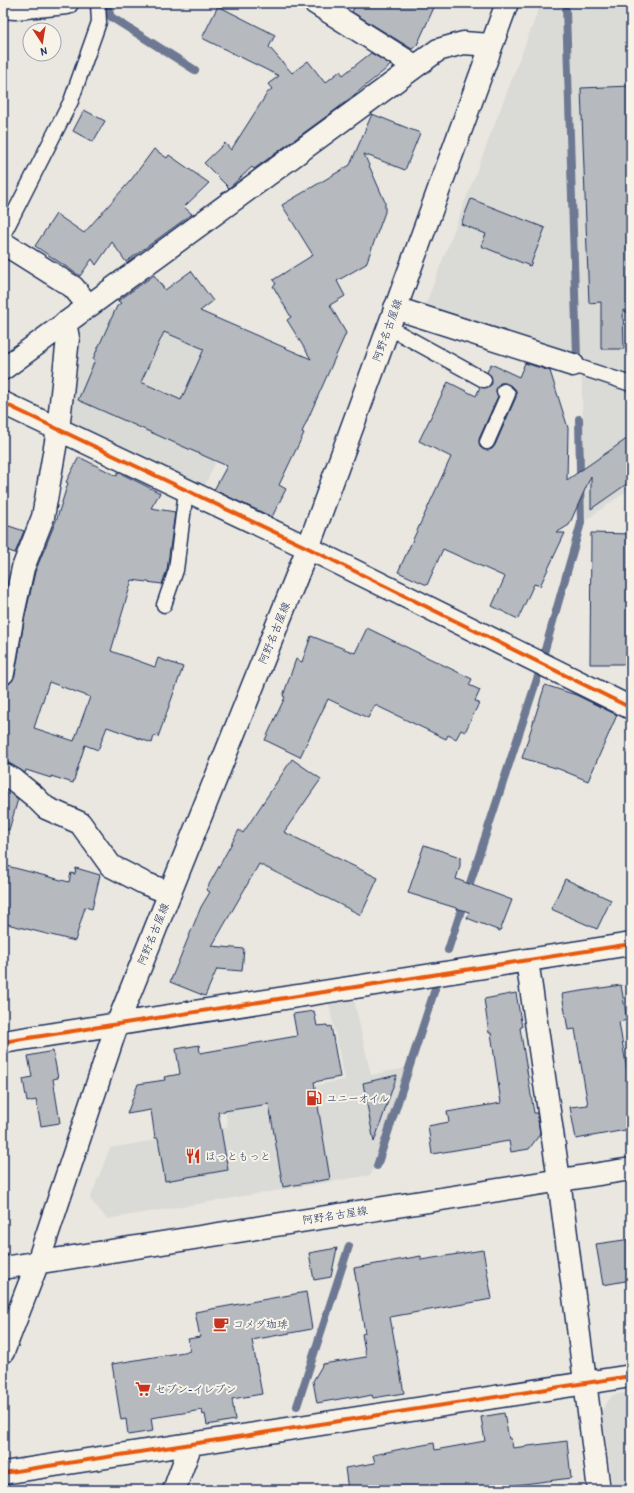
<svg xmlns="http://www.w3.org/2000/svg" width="634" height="1493" viewBox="0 0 634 1493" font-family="'Patrick Hand','Klee One',sans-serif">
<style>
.built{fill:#dadad6}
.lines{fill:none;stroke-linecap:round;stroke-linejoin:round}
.stream{stroke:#6d7892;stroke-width:8}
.building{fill:#b6babf;stroke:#1b2f5e;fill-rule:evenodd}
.service-casing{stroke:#1b2f5e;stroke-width:17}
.minor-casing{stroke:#1b2f5e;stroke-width:25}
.secondary-casing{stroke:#1b2f5e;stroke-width:25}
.service{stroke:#f7f3e8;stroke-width:14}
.minor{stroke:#f7f3e8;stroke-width:22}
.secondary{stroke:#f7f3e8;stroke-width:22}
.cycleway-casing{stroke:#f7f3e8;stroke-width:6}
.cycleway{stroke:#e8590c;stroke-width:4}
.labels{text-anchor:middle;stroke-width:4;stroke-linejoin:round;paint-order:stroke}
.street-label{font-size:11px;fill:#1b2f5e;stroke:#f7f3e8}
.poi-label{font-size:11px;fill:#1b2f5e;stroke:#f7f3e8;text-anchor:start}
</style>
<rect width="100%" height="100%" fill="#eae7e0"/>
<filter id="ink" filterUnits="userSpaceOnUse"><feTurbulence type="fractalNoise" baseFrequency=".025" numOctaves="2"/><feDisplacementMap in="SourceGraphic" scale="8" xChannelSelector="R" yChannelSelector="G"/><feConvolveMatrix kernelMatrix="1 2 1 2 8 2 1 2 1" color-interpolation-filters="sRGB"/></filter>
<g filter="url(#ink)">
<path class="built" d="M541,3H561L573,356L425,306Z
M570,3H631V488L586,520Z
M103,305L256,372L203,490L64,424L73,328Z
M354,1000L371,1075L405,1068L371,1175L107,1219L90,1199L110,1148L228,1127L224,1101L345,1080L329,1004Z
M631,1038V1079L625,1039Z
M631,1392V1490H613L602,1411L612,1395Z"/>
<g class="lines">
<path class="stream" d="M107,4L111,17L195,70
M566,10L577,356
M544,653L581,523L579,419
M448,950L538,676
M377,1166L435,989
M297,1406L349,1246"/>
</g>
<path class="building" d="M356,3H436L417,45L412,49L352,12Z
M218,6L275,35L269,47L292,73L308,61L325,83L340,71L343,75L371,53L391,65L338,108L254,169L252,167L229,188L204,163L225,143L231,150L268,92L272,89L268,84L279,76L202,38Z
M631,86V315L623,310L624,349H601V302L589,303L581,88Z
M84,110L105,121L93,142L73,131Z
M372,114L420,133L405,170L364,154L385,202V212L366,264L337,281L345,296L330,305L346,333L302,432L304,433L279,485L286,489L272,517L214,490L227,466L78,400L95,360L93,359L117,306L121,303L118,301L154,275L165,290L191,271L213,301L200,311L311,359L287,320L291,317L273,286L276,284L273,280L313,255L282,205L350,165ZM164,332L204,349L181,400L141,382Z
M154,149L167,158L169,155L209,183L184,207L192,214L126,262L112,242L96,265L92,259L80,276L35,246L56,214L84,233L131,180Z
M471,199L545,228L530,266L481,246L486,234L461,224Z
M525,363L550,371L568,428L567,480L631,436V481L591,509V476L569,525L556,533H565L540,586L534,584L518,619L492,606L505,577L443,549L427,585L398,572L451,457L419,441L448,382L476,396L480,387H488L492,384L491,376L487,372L491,364L519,377ZM500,383H505L513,387L516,390V397L495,445L492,449L484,450L480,447L479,439L498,396L496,390Z
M79,457L117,476L118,472L160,493L151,508L175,512L167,570L162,584L132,580L111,651L155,667L158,658L183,667L158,737L154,736L152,743L107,727L98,750L85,745L73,783L51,776V778L26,770L25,773L9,763L3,762V685H8L12,681L15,675L25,616L35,572L57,518L68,483L66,482ZM49,682L90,697L74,741L34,728Z
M3,524L24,531L15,553L3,549Z
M591,533L631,534V664H590Z
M367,628L472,679L469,685L480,690L475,701L479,703L465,732L461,730L456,739L448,735L446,739L375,705L368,718L328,699L300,757L265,740L285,697L283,696L296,659L302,662L311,636L355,653Z
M545,685L576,695L617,715L588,781L559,769L522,758Z
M292,759L321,779L284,832L378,878L361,915L259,864L212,946L244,949L242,971L217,969L205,996L170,982L201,907L210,892L206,890L239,830L243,833Z
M3,788L18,799L9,830L3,829Z
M424,845L460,857V866L456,879L512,900L500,931L467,918L469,912L408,893Z
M3,865L69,882L71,873L75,874L76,868L100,875L92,909L85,907L75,941L3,923Z
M565,879L611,900L597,929L551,909Z
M621,985L627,1020L619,1022L631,1095V1129L576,1139L570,1107L588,1105L575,1029L568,1030L562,994Z
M516,993L522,1027L520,1028L534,1113H537L540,1134L529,1149L511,1152L509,1141L432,1154L428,1126L449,1122L447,1112L501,1103L491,1033H489L484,999Z
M314,1011L317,1026L327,1025L328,1027L331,1026L340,1077L314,1082L330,1179L283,1187L269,1104L218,1112L228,1170L165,1181L158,1138H155L151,1110L127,1114L138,1084L165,1080L164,1077L180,1074L176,1049L199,1045L200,1053L297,1036L293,1014Z
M53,1051L58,1078L53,1079L60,1123L41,1126L36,1100L27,1102L23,1079L32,1077L28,1056Z
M397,1075L374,1142L363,1083Z
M631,1239V1280L603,1285L596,1244Z
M337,1248L331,1277L314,1280L309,1253Z
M483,1250L492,1299L390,1317L404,1393L373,1398L372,1395L357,1398V1396L317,1403L313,1381L323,1364L366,1357L362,1334L365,1333L354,1268L421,1256V1260Z
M306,1292L312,1329L252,1340L262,1394L232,1399L235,1420L207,1425L205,1414L203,1415L202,1410L151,1418L153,1431L128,1435L126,1419L121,1420L112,1364L190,1351L188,1339L200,1337L195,1312Z
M504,1413L509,1439L511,1438L513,1448L567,1441L571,1478L516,1485L517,1490H348L345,1468L375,1463L373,1455L401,1449L434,1443L435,1450L485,1441L481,1417Z"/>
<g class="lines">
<defs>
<path id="service" d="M3,235L71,101L99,22L98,3
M388,327L484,380
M573,365L631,384
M487,442L508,394L504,391
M164,605L176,570L186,491"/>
<path id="minor" d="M315,3L415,66
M3,7L15,8L67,3
M3,243L73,287L89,306
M395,308L573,365
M3,369L438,50L463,43L491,45
M3,403L308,548L631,708
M3,673L13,614L23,568L43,517L58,430L68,338L65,323
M3,774L14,780L34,796L46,808L80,823L111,866L144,883L170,893
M527,960L559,1180L599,1490
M3,1042L631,944
M3,1473L631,1376
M174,1490L191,1444"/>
<path id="secondary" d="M3,1268L631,1169
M3,1352L38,1262L117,1025L308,548L507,3"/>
</defs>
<use href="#service" class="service-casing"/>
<use href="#minor" class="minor-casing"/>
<use href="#secondary" class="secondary-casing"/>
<use href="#service" class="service"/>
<use href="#minor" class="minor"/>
<use href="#secondary" class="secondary"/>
<defs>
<path id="cycleway" d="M3,403L308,548L631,708
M3,1042L631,944
M3,1473L631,1376"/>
</defs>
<use href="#cycleway" class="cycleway-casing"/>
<use href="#cycleway" class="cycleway"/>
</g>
</g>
<defs>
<symbol id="fuel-bare" viewBox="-9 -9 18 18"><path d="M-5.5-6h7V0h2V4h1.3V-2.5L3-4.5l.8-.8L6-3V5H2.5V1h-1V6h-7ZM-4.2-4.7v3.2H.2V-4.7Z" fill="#c8321e" stroke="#f7f3e8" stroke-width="2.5" paint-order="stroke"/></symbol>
<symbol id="restaurant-bare" viewBox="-9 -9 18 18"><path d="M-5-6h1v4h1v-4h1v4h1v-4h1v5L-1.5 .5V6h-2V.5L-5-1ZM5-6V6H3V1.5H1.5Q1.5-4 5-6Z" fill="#c8321e" stroke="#f7f3e8" stroke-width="2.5" paint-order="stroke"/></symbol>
<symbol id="cafe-bare" viewBox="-9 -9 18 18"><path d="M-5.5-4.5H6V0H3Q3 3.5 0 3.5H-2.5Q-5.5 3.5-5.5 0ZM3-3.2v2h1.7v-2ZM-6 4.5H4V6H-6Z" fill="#c8321e" stroke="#f7f3e8" stroke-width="2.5" paint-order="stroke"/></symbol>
<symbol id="supermarket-bare" viewBox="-9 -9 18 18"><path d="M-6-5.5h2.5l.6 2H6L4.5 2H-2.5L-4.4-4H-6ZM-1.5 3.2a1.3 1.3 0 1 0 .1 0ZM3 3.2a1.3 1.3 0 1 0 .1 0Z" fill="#c8321e" stroke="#f7f3e8" stroke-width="2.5" paint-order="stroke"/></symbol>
</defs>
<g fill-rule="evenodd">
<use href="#fuel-bare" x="303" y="1087" width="22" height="22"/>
<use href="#restaurant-bare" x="182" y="1145" width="22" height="22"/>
<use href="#cafe-bare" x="210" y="1313" width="22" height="22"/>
<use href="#supermarket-bare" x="132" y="1378" width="22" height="22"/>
</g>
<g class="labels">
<g class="street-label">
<text transform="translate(387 330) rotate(-70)" y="4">阿野名古屋線</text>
<text transform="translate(274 633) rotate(-68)" y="4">阿野名古屋線</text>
<text transform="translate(153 934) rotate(-68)" y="4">阿野名古屋線</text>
<text transform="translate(335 1215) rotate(-9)" y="4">阿野名古屋線</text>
</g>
<g class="poi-label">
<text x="326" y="1102">ユニーオイル</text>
<text x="205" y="1160">ほっともっと</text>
<text x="233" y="1328">コメダ珈琲</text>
<text x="155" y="1393">セブン-イレブン</text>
</g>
</g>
<rect width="634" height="1493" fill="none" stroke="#f7f3e8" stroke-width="16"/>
<rect x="8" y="8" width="618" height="1477" fill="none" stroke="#1b2f5e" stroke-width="1.5" filter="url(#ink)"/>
<g transform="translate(42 42) rotate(168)"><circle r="19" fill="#f7f3e8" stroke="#9fa5b1"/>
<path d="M0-3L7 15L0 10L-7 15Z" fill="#c8321e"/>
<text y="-6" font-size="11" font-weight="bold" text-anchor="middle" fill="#1b2f5e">N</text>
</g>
</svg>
